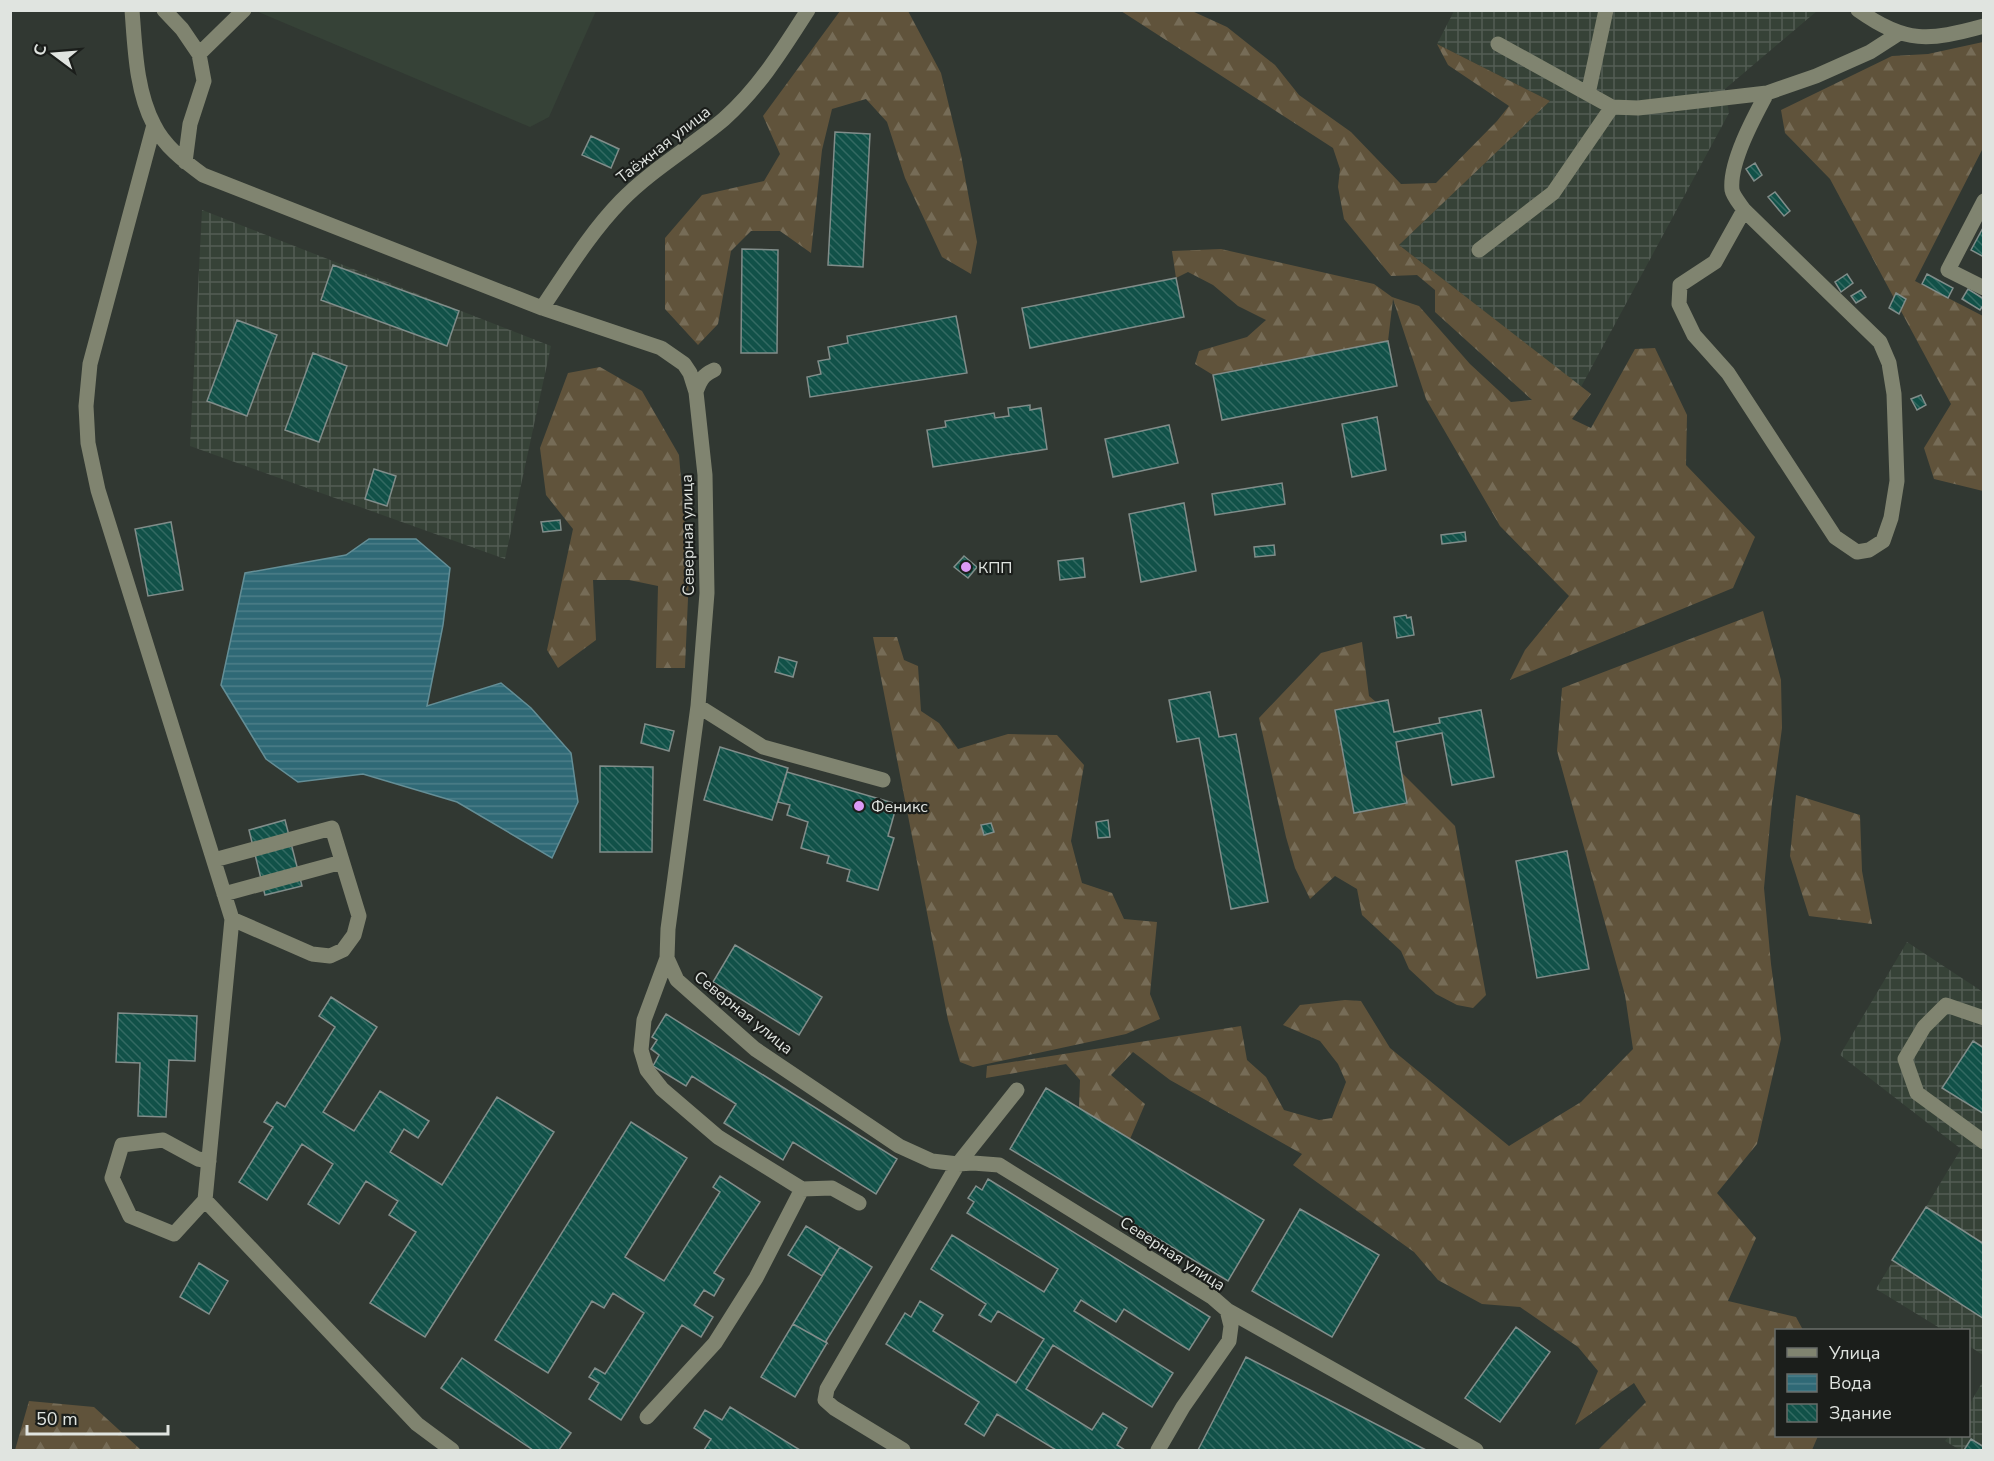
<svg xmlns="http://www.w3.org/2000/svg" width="1994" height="1461" viewBox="0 0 1994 1461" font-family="'Nunito Sans',sans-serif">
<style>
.built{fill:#364237}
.industrial{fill:url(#industrial-grid)}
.forest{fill:url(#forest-firs)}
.water{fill:url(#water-rules);stroke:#648e96;stroke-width:1.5}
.building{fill:url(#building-back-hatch);stroke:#818d8a;stroke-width:1.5}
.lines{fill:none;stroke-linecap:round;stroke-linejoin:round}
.minor{stroke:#808470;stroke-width:15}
.poi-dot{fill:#db9af6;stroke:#1b1e1b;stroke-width:2}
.labels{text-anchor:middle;stroke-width:4.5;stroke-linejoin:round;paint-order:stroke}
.street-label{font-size:16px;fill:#e0e4e0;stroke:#1b1e1b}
.poi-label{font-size:16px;fill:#e0e4e0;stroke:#1b1e1b;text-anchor:start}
</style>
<defs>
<pattern id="industrial-grid" width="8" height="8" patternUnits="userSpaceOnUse" patternTransform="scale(1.5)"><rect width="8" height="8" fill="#364237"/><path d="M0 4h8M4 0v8" fill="none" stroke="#535d54"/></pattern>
<pattern id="forest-firs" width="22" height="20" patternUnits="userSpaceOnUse" patternTransform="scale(1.5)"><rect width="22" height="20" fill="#60533b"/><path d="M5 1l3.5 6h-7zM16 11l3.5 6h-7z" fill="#766c57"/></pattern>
<pattern id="water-rules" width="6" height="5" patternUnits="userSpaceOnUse" patternTransform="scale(1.5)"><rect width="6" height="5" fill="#2f6976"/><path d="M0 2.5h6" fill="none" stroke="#4d7e89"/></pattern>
<pattern id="building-back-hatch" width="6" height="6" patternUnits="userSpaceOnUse" patternTransform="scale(1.5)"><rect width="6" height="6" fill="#115148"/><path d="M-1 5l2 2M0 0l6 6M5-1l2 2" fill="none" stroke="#336a62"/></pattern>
</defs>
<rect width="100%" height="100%" fill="#313832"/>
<path class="built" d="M256,11H596L549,117L530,127Z"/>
<path class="industrial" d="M1454,11H1817L1725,89L1729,113L1581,387L1399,245L1550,101L1437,44Z
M202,210L551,346L505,559L190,446Z
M1907,942L1983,992V1355L1969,1346L1968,1330H1943L1876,1289L1961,1149L1840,1055Z
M1983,1381V1450H1960L1945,1441L1949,1436H1968L1969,1405Z"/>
<path class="forest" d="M840,11H908L941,73L961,155L977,242L971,274L942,257L905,178L887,122L866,99L832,109L822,150L811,253L780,231H751L731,251L718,324L698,345L665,309V238L702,195L764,181L780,154L763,116Z
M1121,11H1192L1227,27L1275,65L1299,95L1351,132L1401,184L1436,183L1497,121L1509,106L1448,65L1437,44L1550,101L1399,245L1591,394L1572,419L1591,428L1635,349L1655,348L1687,415L1686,465L1755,537L1733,588L1510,680L1525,650L1569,596L1500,526L1426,399L1393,299L1388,341L1213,375L1195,364L1199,351L1247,337L1266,320L1238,306L1213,285L1188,272L1176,278L1172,251L1221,249L1374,284L1392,297L1419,306L1470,364L1511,402L1532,400L1435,312V290L1417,275L1391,276L1344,219L1338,187L1340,169L1333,148Z
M1983,42V148L1915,281L1983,316V491L1934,479L1924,448L1951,404L1830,179L1785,133L1781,110L1892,56L1928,54Z
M600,367L642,391L679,455L689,575L685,668H656L658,586L629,580H593L596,640L558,668L547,650L573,529L546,495L540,448L568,373Z
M1763,611L1781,680L1782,728L1772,803L1764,888L1771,964L1781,1039L1757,1144L1717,1193L1756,1238L1728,1301L1796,1317L1803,1330H1776V1436H1818L1812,1450H1598L1646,1402L1634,1383L1575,1425L1598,1371L1578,1347L1520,1307L1482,1304L1438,1280L1414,1252L1293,1165L1302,1154L1170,1080L1133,1052L1111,1075L1145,1104L1130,1139L1079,1108L1080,1080L1066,1064L986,1078L987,1066L1241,1026L1247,1060L1266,1077L1284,1110L1319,1120L1332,1118L1346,1082L1338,1064L1320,1041L1283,1025L1300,1005L1345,1000L1361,1001L1390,1048L1509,1146L1581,1102L1633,1049L1625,995L1557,751L1562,688Z
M873,637H897L904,660L918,666L921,711L939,723L958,749L1008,734L1057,735L1084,765L1071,841L1082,883L1112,893L1124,919L1157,922L1150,994L1160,1019L1126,1034L973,1067L960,1062L948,1020Z
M1362,642L1369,696L1376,702L1335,710L1354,813L1407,803L1401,772L1455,826L1486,995L1473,1008L1457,1005L1436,994L1409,969L1401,951L1362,915L1357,889L1335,876L1310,899L1295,868L1286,837L1259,718L1321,653Z
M1796,795L1860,815L1862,871L1872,924L1809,916L1790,856Z
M29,1401L94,1407L141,1450H15Z"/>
<path class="water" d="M369,539H416L450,568L443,625L427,706L501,683L531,708L571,753L578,802L552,858L457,802L363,774L298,782L266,759L221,685L245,573L346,555Z"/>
<path class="building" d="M835,132L870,134L863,267L828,265Z
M591,136L619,149L611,168L582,155Z
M1755,163L1762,175L1754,181L1746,169Z
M1775,192L1790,211L1784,216L1768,197Z
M1984,226V257L1971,250Z
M742,249L778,250L777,353H741Z
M333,265L459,311L447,346L321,300Z
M1847,274L1853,283L1841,292L1835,282Z
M1927,274L1953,288L1948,298L1922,284Z
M1176,278L1184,317L1030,348L1022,308Z
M1968,289L1984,299V304L1980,310L1962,299Z
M1861,290L1866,297L1856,303L1851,296Z
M1896,293L1906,299L1899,314L1889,308Z
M956,316L967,373L810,397L807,377L821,374L818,361L830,359L828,347L848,343L847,336Z
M237,320L277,335L247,416L207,401Z
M1388,341L1397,386L1222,420L1213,375Z
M313,353L347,366L319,442L285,430Z
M1921,395L1926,405L1917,410L1911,399Z
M1030,405V410L1041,408L1047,449L933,467L927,430L946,427L945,421L994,413L995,418L1009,416L1008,408Z
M1377,417L1386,470L1352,477L1342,424Z
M1169,425L1178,463L1113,477L1105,439Z
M374,469L396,476L387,506L365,499Z
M1282,483L1285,504L1215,515L1212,494Z
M1184,503L1196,571L1141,582L1129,514Z
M560,520L561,530L543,532L541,522Z
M171,522L183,590L148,596L135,529Z
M1465,532L1466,541L1442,544L1441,535Z
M1274,545L1275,555L1255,557L1254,547Z
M964,556L977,567L968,578L954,567Z
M1083,558L1085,577L1060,580L1058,561Z
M1406,615L1407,618L1411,617L1414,635L1397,638L1394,617Z
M779,657L797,662L793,677L775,672Z
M1210,692L1219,737L1236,734L1268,902L1231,909L1199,738L1177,742L1169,700Z
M1388,700L1394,732L1440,723L1439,718L1481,710L1494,777L1452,785L1442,733L1396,742L1407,803L1354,813L1335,710Z
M645,724L674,731L669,751L641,743Z
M720,747L788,768L772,820L704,800Z
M600,766L653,767L652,852H600Z
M787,772L897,804L888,836L894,838L878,890L847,881L850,870L827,863L829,856L801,848L808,822L787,815L790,805L778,802Z
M285,820L302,886L265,895L249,830Z
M1108,820L1110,837L1098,838L1096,822Z
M991,823L994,832L984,835L981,825Z
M1567,851L1589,969L1537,978L1516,861Z
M735,945L822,997L799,1035L713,982Z
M331,997L377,1027L323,1112L354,1131L380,1091L429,1121L418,1138L404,1129L390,1152L442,1185L497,1097L554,1132L425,1337L370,1303L416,1232L389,1215L398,1201L366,1181L339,1224L308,1204L333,1164L302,1144L267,1200L239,1182L273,1127L264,1122L277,1102L285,1107L335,1027L319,1016Z
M118,1013L197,1016L195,1061L169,1060L166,1117L138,1116L140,1063L116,1062Z
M666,1014L897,1159L876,1194L793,1142L783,1160L724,1123L736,1104L692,1076L686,1086L653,1066L659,1055L651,1049L657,1040L652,1037Z
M1973,1041L1984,1048V1114L1942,1088Z
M1046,1088L1264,1220L1228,1281L1010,1149Z
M631,1122L687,1158L625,1257L664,1281L720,1192L713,1187L720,1176L760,1202L714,1273L724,1279L714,1296L704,1290L694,1305L713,1317L701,1337L682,1325L621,1420L589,1399L599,1383L589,1377L595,1368L605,1374L644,1313L613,1293L604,1308L592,1301L548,1373L495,1340Z
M988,1179L1210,1317L1189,1350L1124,1309L1116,1322L1081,1300L1074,1311L1173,1373L1152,1407L1053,1345L1026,1389L1092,1430L1103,1413L1127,1428L1117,1445L1125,1450H1056L997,1414L984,1436L965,1424L979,1402L886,1344L905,1313L911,1317L920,1301L943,1315L933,1331L1016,1383L1044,1339L998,1311L991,1322L979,1315L986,1304L931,1269L952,1235L1044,1292L1058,1269L967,1213L974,1202L968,1198L976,1186L982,1190Z
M1926,1207L1984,1244V1319L1892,1260Z
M1300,1209L1379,1255L1332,1337L1252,1291Z
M806,1226L840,1247L822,1276L788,1255Z
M840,1247L872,1267L826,1341L827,1343L793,1324Z
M199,1263L228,1281L209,1314L180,1297Z
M793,1324L827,1343L795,1397L761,1377Z
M1516,1327L1550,1352L1500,1422L1465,1398Z
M1246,1357L1426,1450H1198Z
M462,1358L571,1433L559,1450H533L441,1388Z
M730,1407L800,1450H704L711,1439L694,1428L705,1410L722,1420Z
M1971,1439L1984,1447V1450H1964Z"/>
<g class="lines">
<path class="minor" d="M132,10C135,48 136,91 154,125C164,146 184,161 203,175L542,308L661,348L684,364L690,373L696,392L705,475L707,593L698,706L668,929L667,958L677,980L755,1049L899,1146L932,1161L958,1164L973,1163L999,1165L1212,1297L1227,1310L1231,1326L1229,1341L1183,1407L1158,1450
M164,10L182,29L199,54L204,81L190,124L185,162
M1858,10C1906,44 1929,41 1984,26
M1498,44L1612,107L1638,108L1767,93L1816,76L1870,52L1898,34
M199,54L244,10
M1588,94L1606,10
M154,125L90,364L86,406L88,443L98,490L232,919L205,1200L417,1424L452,1450
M1984,201L1948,270L1984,288
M1744,210L1715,262L1680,285L1679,304L1694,335L1728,373L1835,537L1857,552L1869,550L1883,541L1891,518L1897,481L1894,394L1889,363L1880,342L1744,210C1740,204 1733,196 1732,190C1729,163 1754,117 1767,93
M1479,250L1553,193L1612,107
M542,308C567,271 590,233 621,201C651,170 691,147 724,119C759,88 783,49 808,10
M696,392C700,380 703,375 714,370
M698,706L763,747L883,780
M214,860L332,828L359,916L354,935L343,950L330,956L312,954L232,919
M224,894L342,862
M667,958L644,1020L641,1050L647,1070L662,1089L718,1137L802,1189L832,1188L859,1203
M1984,1018L1946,1005L1924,1027L1905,1059L1917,1093L1984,1142
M205,1200L174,1234L130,1216L112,1178L122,1145L163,1140L198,1159L209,1161
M1227,1310L1476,1450
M647,1417L715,1343L756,1278L802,1189
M903,1450L834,1408L825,1400L827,1389L958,1164L1017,1090"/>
</g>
<g class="poi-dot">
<circle cx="966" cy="567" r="6"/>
<circle cx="859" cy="806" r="6"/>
</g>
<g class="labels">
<g class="street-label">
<text transform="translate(663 144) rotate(-38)" y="6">Таёжная улица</text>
<text transform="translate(687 535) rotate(-91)" y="6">Северная улица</text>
<text transform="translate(744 1012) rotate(39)" y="6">Северная улица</text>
<text transform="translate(1173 1253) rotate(33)" y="6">Северная улица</text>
</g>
<g class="poi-label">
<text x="978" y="573">КПП</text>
<text x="871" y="812">Феникс</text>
</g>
</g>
<rect width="1994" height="1461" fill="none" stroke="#e0e4e0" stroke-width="24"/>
<rect x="1775" y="1329" width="195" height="108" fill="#1b1e1b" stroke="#6a6d6a" stroke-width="1.5"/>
<rect x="1787" y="1348" width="30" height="9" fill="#808470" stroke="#6a6d6a" stroke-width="1.5"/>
<text x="1829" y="1359" font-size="18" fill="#e0e4e0">Улица</text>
<rect x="1787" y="1374" width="30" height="18" fill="url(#water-rules)" stroke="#6a6d6a" stroke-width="1.5"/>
<text x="1829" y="1389" font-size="18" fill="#e0e4e0">Вода</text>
<rect x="1787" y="1404" width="30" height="18" fill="url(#building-back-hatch)" stroke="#6a6d6a" stroke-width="1.5"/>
<text x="1829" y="1419" font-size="18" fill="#e0e4e0">Здание</text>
<g transform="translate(54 54) rotate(286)" stroke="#1b1e1b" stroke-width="4.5" paint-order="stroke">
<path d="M0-4.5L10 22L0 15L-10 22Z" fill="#e0e4e0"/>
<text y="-9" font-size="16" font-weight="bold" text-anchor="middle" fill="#e0e4e0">С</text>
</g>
<path d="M27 1425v9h141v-9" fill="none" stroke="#e0e4e0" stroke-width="3"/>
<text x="36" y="1425" font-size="18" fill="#e0e4e0" stroke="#1b1e1b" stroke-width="4.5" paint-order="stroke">50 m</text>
</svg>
